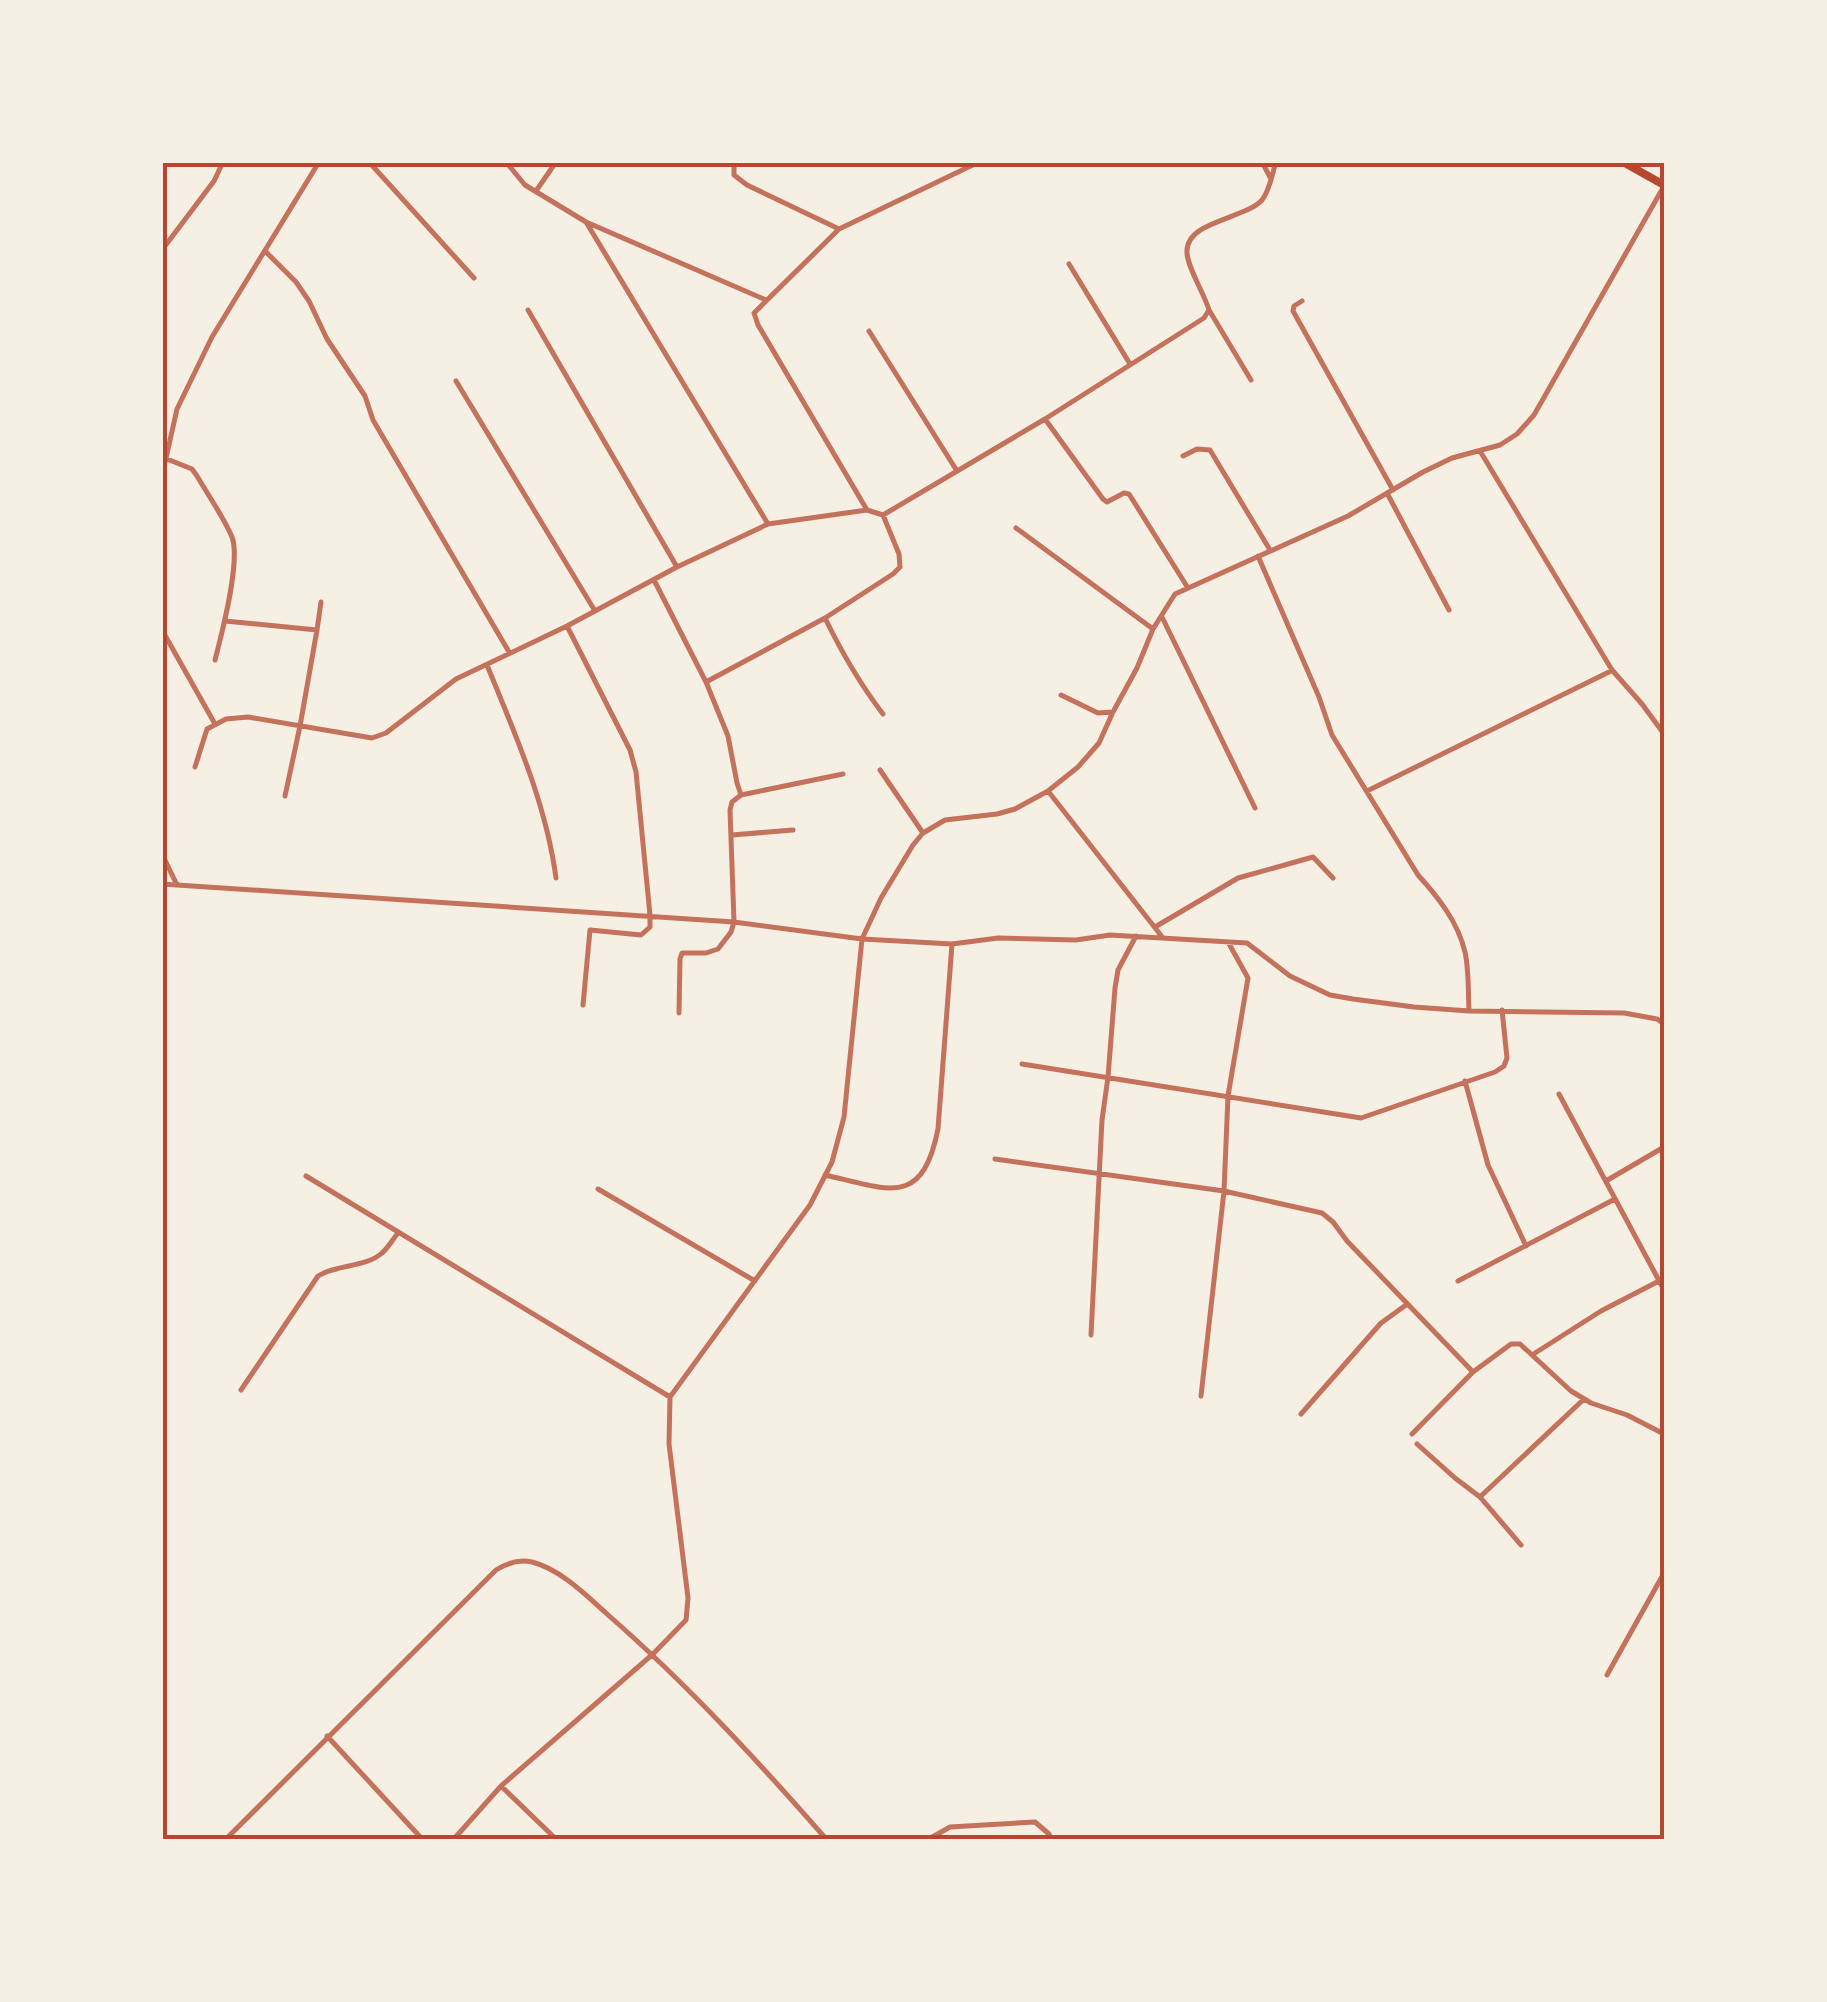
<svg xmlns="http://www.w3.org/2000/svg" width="1827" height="2002" viewBox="0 0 1827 2002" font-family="Arial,sans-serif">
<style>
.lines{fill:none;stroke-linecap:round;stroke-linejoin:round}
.minor{stroke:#c5725c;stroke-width:5}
.primary{stroke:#b5482f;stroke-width:8}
.neatline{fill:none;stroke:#b5482f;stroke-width:4}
</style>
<rect width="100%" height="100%" fill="#f6efe4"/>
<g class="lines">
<path class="minor" d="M369,162L474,278
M506,162L525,185L586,222L766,300
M734,162V175L747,185L839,229
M1262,162L1271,179
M536,191L556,162
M586,222L768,524
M162,250L214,181L223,162
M265,251L296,282L309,301L327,339L365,396L373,420L509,652
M1069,264L1130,364
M1302,301L1294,306L1293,311L1393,490
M528,310L677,567
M1209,310L1251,380
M869,331L957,471
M456,381L595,611
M1045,419L1103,499L1107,502L1124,493L1129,494L1188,588
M1480,451L1612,670L1642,704L1664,734
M1183,456L1197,449L1210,450L1270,550
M167,459L192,469L197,476C208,495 223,516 232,537C241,561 222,633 215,660
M162,476L177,409L212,337L319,162
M1387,493L1449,610
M867,510L758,325L754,313L839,229L979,162
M1016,528L1153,629
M1258,556L1319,697L1332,735L1418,875C1438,897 1458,922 1465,952C1469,970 1468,991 1469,1010
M654,580L706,682L825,618L893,574L900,567L899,554L883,515
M1162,617L1255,808
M825,618C842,653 860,684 883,714
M225,621L317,630L300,726L285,796
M567,626L630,750L636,772L650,915V927L641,935L590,930L583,1005
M162,630L215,724
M317,630L321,602
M487,665C515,734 546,803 556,878
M706,682L728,736L737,783L741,795L843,774
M1061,695L1098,713L1113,712
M195,767L207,729L226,719L248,717L372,738L386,733L456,679L567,626L677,567L768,524L867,510L883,515L1045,419L1204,318L1209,310C1204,293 1186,265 1187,251C1187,221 1245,219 1262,200C1270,190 1272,174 1276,162
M880,770L923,833
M1048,791L1163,938
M1367,791L1611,671
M732,835L793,830
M162,854L177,885
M162,884L734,922L862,939L952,944L998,938L1076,940L1110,935L1247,943L1290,976L1330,995L1353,999L1414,1007L1469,1011L1624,1013L1657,1019L1664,1024
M1155,927L1238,878L1313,857L1333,878
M679,1013L680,959L682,953H706L718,949L731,932L734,922L730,810L732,802L741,795
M1022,1064L1361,1118L1495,1072L1504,1066L1507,1058L1502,1010
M1465,1081L1488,1165L1526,1246
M1559,1094L1664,1290
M995,1159L1224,1191L1322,1213L1333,1222L1347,1241L1473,1372L1511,1344H1520L1571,1391L1591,1403L1627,1415L1664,1434
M825,1175C888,1189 922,1209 938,1129L952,944
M306,1176L670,1397
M1606,1181L1664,1147
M598,1189L755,1281
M1458,1281L1615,1199
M1091,1335L1102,1120L1108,1077L1115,988L1118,970L1136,936
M1532,1355L1601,1311L1659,1281
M241,1390L318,1276C337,1264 365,1268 382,1253C388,1248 393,1239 398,1233
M1201,1396L1224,1191L1228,1096L1248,978L1228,942
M1301,1414L1381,1323L1406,1305
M1412,1434L1473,1372
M1417,1444L1455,1478L1480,1497L1521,1545
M1481,1496L1584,1399
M1607,1675L1664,1573
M327,1736L423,1840
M501,1786L557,1840
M162,1833L168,1840
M225,1840L496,1570C507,1563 518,1559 532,1562C560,1569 586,1595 607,1614C686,1683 758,1761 827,1840
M453,1840L501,1786L653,1654L686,1620L688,1598L669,1444L670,1397L810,1205L832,1162L844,1117L862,939L881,898L913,845L923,833L945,820L997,814L1015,809L1048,791L1078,767L1099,743L1113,712L1137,668L1153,629L1175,594L1348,516L1423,472L1452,458L1500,445L1517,434L1534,415L1664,186
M927,1840L950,1827L1035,1822L1049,1834L1051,1840"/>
<path class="primary" d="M1623,162L1664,185"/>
</g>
<rect width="1827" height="2002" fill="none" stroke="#f6efe4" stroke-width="330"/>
<rect x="165" y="165" width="1497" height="1672" class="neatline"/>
</svg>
